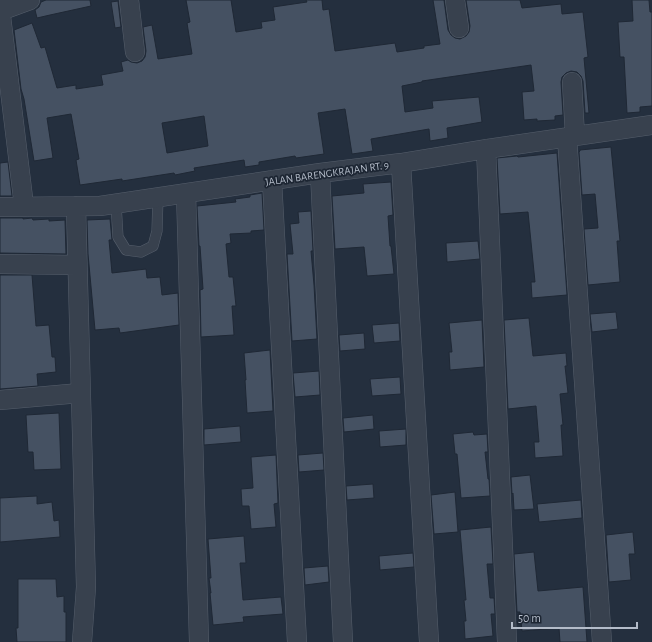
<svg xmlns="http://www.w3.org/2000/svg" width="652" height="642" viewBox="0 0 652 642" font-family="'Alegreya Sans',sans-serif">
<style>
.building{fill:#455162;stroke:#1f2835;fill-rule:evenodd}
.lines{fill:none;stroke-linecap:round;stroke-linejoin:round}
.lane-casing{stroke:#565f6c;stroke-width:11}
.street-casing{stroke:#565f6c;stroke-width:20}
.lane{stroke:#38414e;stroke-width:10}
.street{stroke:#38414e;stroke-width:19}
.labels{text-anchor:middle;stroke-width:3.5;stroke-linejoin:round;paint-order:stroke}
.street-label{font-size:11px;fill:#b4bcc9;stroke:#1d2633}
</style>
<rect width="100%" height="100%" fill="#242f3e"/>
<path class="building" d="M46,0H90L91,6L50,15L37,18L35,10L39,7L41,2Z
M186,0H231L236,32L262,28L261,22L275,20L273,7L307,2L306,0H322L323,10L329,9L335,51L395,43L397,52L424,48V46L440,44L433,0H444L448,30L451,35L455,38L460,39L466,36L469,32L470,26L466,0H520L522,8L561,4L562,14L583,12L588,57L584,58L589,113H585L583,81L581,76L577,72L571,71L566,73L562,77L561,82L563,115L555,116V120L537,121V119L524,120L522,92L534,91L531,65L422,81V82L402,86L405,112L433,108L432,101L479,97L482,122L447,128L448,138L430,141L429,129L371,139L373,151L352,154L345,109L318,113L324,154L296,158L295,156L259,162V165L245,167L244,160L194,168L195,171L175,175L174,173L122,181V179L80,185L76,160L79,159L71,114L47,118L53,158L34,161L24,99L21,89L14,30L32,23L41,48L45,47L57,88L76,85V89L103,85L101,75L123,71L121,62L128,60L131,62L137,63L142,61L145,57L146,51L143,27L152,25L158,59L192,54L187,23L190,22ZM204,116L208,146L167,153L162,123Z
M632,0H649L650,12H652V106L640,107V112L627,113L624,57H620L618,22L633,21Z
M118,1L121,27L115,28L111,2Z
M611,147L620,241H617L620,282L588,285L584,229L598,228L595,194L582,195L579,152L580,151V150Z
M557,153L567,295L532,298L531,282H535L528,212L500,214L497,158L517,156L518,157Z
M8,162L12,196H0V163Z
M391,182L393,215L388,216L390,246H391L394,274L367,276L364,247L335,249L332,196L364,193L363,184Z
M262,193L264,230L251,231V233L230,234L231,243L226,244L229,277H233L236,306H232L234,335L201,337L200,290L203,289L200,246H199L197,206L236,202L235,199L250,197V195Z
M311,211L313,251H311L314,285L317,339L292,341L287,254H293L290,224L299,223L298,212Z
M0,218H23V219L32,218L33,220L49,219V221L65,220L66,254L0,253Z
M110,219L112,240H109L112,273L146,269L147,278L160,277L162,295L178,293L179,325L120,333L119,328L95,330L88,254L87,220Z
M478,241L480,259L447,262L446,243Z
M0,275H32L36,326L49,325L52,357H55L56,372L37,374L38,386L0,389Z
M616,312L618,329L592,332L590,314Z
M529,318L533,356L566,353L567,366H565L568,393L560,394L563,425H561L563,456L535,458L534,442H539L536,406L508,409L504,320Z
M482,320L484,367L450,370L449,352H452L449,323Z
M399,323L400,341L374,343L372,325Z
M364,333L365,349L340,351L339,335Z
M270,350L273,411L247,413L245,380H246L244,353Z
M319,371L320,395L295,397L293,373Z
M400,377L401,394L372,396L370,379Z
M59,413L61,469L34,470L33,452H28L26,415Z
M373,415L374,429L344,432L343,418Z
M240,426L241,442L204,445V429Z
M406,429V445L380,447L379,431Z
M473,432L474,435L487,434L488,452H485L488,479H489L490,496L461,498L457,454H455L453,434Z
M323,453L324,470L299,472L298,455Z
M276,455L278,503L274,504L276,527L251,529L249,506H242L241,489L253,488L251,457Z
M530,475L534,509L514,510L513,493L512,494L511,477Z
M373,484L374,498L347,500L346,486Z
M455,492L458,532L434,534L431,495Z
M37,496V504L52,502L54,521L59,520L60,537L0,542V498Z
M581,500L582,518L539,522L537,504Z
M491,527L493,564H487L490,598H494L495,614H491L493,636L465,639L464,621H466L464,600H466L460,530Z
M633,532L635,554H629L631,580L609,582L606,535Z
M244,536L246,563H240L243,600L281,597L283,614L243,617L244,622L213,625L210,593H211L209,578H211L208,539Z
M534,552L538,591L583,587L587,642H560L559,628L522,631L520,612H517L514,554Z
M413,553L414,567L380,570L379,556Z
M328,566L329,582L305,585L304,568Z
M18,579H56L57,597L64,596V612H66V642H17L16,628H18Z"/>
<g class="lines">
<defs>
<path id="lane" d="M116,203L118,237L126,250L141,252L153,246L157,231L158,197"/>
<path id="street" d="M129,0L135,52
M455,0L459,28
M0,8L24,206
M0,11L30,0
M572,82L575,136
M567,137L602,642
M486,149L507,642
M401,163L429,642
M320,173L343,642
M272,180L297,642
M186,193L199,642
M76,206L86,587L82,642
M0,207L100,206L320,173L401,163L486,149L652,125
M0,264L77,265
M0,400L80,393"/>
</defs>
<use href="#lane" class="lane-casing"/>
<use href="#street" class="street-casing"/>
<use href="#lane" class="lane"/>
<use href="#street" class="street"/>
</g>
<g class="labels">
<g class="street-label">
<text transform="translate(327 173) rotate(-8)" y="4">JALAN BARENGKRAJAN RT. 9</text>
</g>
</g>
<path d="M512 622v6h125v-6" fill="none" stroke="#b4bcc9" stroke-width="2"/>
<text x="518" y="622" font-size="12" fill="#b4bcc9" stroke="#1d2633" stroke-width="3" paint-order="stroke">50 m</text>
</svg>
